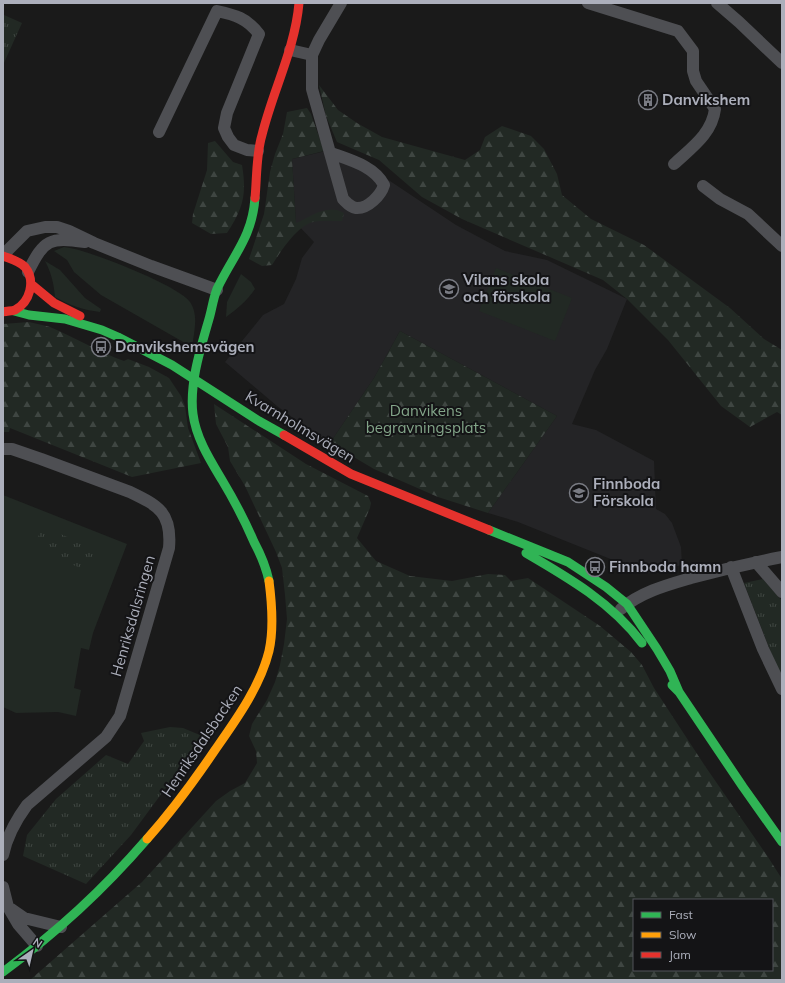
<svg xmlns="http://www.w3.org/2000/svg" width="785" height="983" viewBox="0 0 785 983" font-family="Mulish,sans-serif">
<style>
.built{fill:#242426}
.grass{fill:#222924}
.forest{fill:url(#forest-firs);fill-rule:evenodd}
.park{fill:url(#park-tufts)}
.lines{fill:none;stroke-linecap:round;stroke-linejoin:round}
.street{stroke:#4e4f53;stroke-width:12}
.fast{stroke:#30b455;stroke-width:9}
.slow{stroke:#ff9f0a;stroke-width:9}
.jam{stroke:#e5322d;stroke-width:9}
.labels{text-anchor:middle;stroke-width:4;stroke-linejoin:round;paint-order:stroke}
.poi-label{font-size:15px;font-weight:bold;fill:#acafbb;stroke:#141416;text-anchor:start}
.park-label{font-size:15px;fill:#83a589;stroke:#141416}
.street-label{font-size:15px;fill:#acafbb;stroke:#141416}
</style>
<defs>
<pattern id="forest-firs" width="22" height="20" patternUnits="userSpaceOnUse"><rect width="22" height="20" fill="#222924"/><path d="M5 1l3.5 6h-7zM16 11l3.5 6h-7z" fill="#3f4642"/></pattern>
<pattern id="park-tufts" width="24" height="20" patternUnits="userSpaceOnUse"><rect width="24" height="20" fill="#222924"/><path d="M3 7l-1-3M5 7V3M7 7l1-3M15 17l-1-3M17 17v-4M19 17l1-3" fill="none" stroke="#3f4642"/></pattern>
</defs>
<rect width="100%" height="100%" fill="#1a1a1a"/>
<path class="built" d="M330,150L351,155L456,225L505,251L547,260L627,299L607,349L595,370L572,424L596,430L654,461L656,509L665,514L672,523L681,547L682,565L650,573L631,571L613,560L518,522L488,513L557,416L400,331L374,378L330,443L323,440L277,406L225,362L263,315L284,304L296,279L302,258L314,242L296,223L292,159Z"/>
<path class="grass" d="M64,247C70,248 77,249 82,251C103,257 179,286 190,302C199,315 194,332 192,347L101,295L74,272L67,260L54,251Z
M45,261L60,270L85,298L101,309L100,312C83,310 69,305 55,297C54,284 51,272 45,261Z
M496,268L572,298L555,341L479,311Z
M241,274L251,282L255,289C247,301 237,309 226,317L227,302Z
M3,495L127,544L93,633L89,650L81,648L74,688L81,690L76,716L58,712L16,713L3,707Z"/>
<path class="forest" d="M319,85L338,110L357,123L382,137L465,160L480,150L485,137L502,126L531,136L544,149L557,174L562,195L591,219L644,245L730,308L764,339L782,350V415L777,412L750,427L721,406L668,340L627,299L603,280L462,219L422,197L379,160L337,142L326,116Z
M307,108L311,114L324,151L292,159L296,223C311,217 327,203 344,213L342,221C333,221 322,220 313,222C297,226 281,251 272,265L262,266L249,259L264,214L270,172L275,154L283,134L287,112Z
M215,141L233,162L242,165C247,195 243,208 227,233L211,234L192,223L193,214L207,170L208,143Z
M29,322C36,324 44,325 50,327C76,338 99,352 124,361L128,359L149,367L169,378L181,396L185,406L188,428L201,463L132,477L10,428L9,432H3V324Z
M400,331L557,416L488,513L438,497L374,469L330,443L374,378Z
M214,404L306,464L368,496L371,503L370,508L357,538L376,561L410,576L452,581L488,574L505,575L511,581L528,578L600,626L631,652L642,665L654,688L705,766L768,857L782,879V980H30L142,882L216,801L230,791L245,783L257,763L256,751L249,736L252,724L267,700L275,682L280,665L284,644L287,619L285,595L282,568L276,552L245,486L230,461L228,447L216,424ZM634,900H772V970H634Z"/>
<path class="park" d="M4,15L22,23L3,65V17Z
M43,527L97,549L87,571L33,547Z
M763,579L782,601V681L744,583Z
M170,727L183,728L207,738L192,760L176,774L131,835L86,884L23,856L27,835L56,799L106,755L128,764L144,741L141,733Z"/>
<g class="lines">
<path class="street" d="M588,3L678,31L693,51V71L696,81L715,109C712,134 691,148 674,164
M717,3L739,22L782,63
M290,50L312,55
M159,132L217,11C235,15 247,18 259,34L227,113L224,128L228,137L234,145L247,150L258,151
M331,153C350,160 374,166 384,185C381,195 368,209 356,208C350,207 347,203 343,199L312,89V55L319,40L341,3
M703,186L720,199L748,214L782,246
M3,255L27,231L45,227H57L69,231L94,243L151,266L217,290
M28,272C44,239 50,237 85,242
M3,449H12L41,459L130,492C159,506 172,513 169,548L120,716L106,737L27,805C16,820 7,836 3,855
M756,562L782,592
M731,567L763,649L782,689
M621,609C641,592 667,585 691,578C721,570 751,563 782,557
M3,887L8,907L18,924L37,946
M11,909L24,918L61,927"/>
<path class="fast" d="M255,198C252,238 233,255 217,289C213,299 212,309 209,319C201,347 189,384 193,414C196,438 210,460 222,480C234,500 245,521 254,542C261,555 266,567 269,581
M14,311L29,315L65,319L102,330L118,337L172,365L259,421L284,435
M489,530L568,562L606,587L627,604L657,649L670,671L679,692
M526,553C569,578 612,603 642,643
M672,685L679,692L743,787L782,842
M3,972C58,931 102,891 147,839"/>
<path class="slow" d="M147,839C172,811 194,781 215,750C236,720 260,687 269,651C274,629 272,604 269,581"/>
<path class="jam" d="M255,198C257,177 256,155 262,135C273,90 295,49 299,3
M3,256C11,259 19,261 25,267C36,281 30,302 15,310C12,311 7,311 3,312
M31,284L54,303L80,316
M284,435L351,474L489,530"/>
</g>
<defs>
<symbol id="building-ring" viewBox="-11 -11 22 22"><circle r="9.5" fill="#141416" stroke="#797b83" stroke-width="1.5"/><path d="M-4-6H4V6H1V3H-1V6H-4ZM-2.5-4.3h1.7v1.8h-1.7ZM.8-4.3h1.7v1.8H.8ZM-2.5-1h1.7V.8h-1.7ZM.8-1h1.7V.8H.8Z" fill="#797b83"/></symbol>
<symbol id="school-ring" viewBox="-11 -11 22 22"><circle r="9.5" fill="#141416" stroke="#797b83" stroke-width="1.5"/><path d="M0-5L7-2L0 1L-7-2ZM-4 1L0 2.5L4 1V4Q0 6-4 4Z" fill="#797b83"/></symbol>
<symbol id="bus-ring" viewBox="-11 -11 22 22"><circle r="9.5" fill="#141416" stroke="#797b83" stroke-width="1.5"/><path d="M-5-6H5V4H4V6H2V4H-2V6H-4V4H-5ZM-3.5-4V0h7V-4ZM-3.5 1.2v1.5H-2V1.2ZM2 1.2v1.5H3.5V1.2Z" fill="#797b83"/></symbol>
</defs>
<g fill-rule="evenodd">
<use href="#building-ring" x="637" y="89" width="22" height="22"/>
<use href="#school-ring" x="438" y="278" width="22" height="22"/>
<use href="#bus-ring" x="90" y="336" width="22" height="22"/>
<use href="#school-ring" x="568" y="482" width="22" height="22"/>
<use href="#bus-ring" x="584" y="556" width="22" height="22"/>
</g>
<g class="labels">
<g class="poi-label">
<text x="662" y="105">Danvikshem</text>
<text x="463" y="285">Vilans skola<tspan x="463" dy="17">och förskola</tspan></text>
<text x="115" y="352">Danvikshemsvägen</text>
<text x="593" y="489">Finnboda<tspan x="593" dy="17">Förskola</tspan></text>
<text x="609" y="572">Finnboda hamn</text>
</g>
<g class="park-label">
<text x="426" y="416">Danvikens<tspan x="426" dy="17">begravningsplats</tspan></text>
</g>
<g class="street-label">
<text transform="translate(300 427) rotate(31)" y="5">Kvarnholmsvägen</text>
<text transform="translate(133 616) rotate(-74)" y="5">Henriksdalsringen</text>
<text transform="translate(202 741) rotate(-56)" y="5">Henriksdalsbacken</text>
</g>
</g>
<rect width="785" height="983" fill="none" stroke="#acafbb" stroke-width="8"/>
<rect x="633" y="899" width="140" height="72" fill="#141416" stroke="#515258"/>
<rect x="641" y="912" width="20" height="6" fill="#30b455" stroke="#515258"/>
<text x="669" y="919" font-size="12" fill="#acafbb">Fast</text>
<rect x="641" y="932" width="20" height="6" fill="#ff9f0a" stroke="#515258"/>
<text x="669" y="939" font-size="12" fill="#acafbb">Slow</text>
<rect x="641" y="952" width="20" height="6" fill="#e5322d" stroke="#515258"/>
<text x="669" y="959" font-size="12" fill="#acafbb">Jam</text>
<g transform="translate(32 951) rotate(34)" stroke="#141416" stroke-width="3" paint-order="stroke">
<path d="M0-3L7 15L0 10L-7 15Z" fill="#acafbb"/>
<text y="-6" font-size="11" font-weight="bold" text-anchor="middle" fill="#acafbb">N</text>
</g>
</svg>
